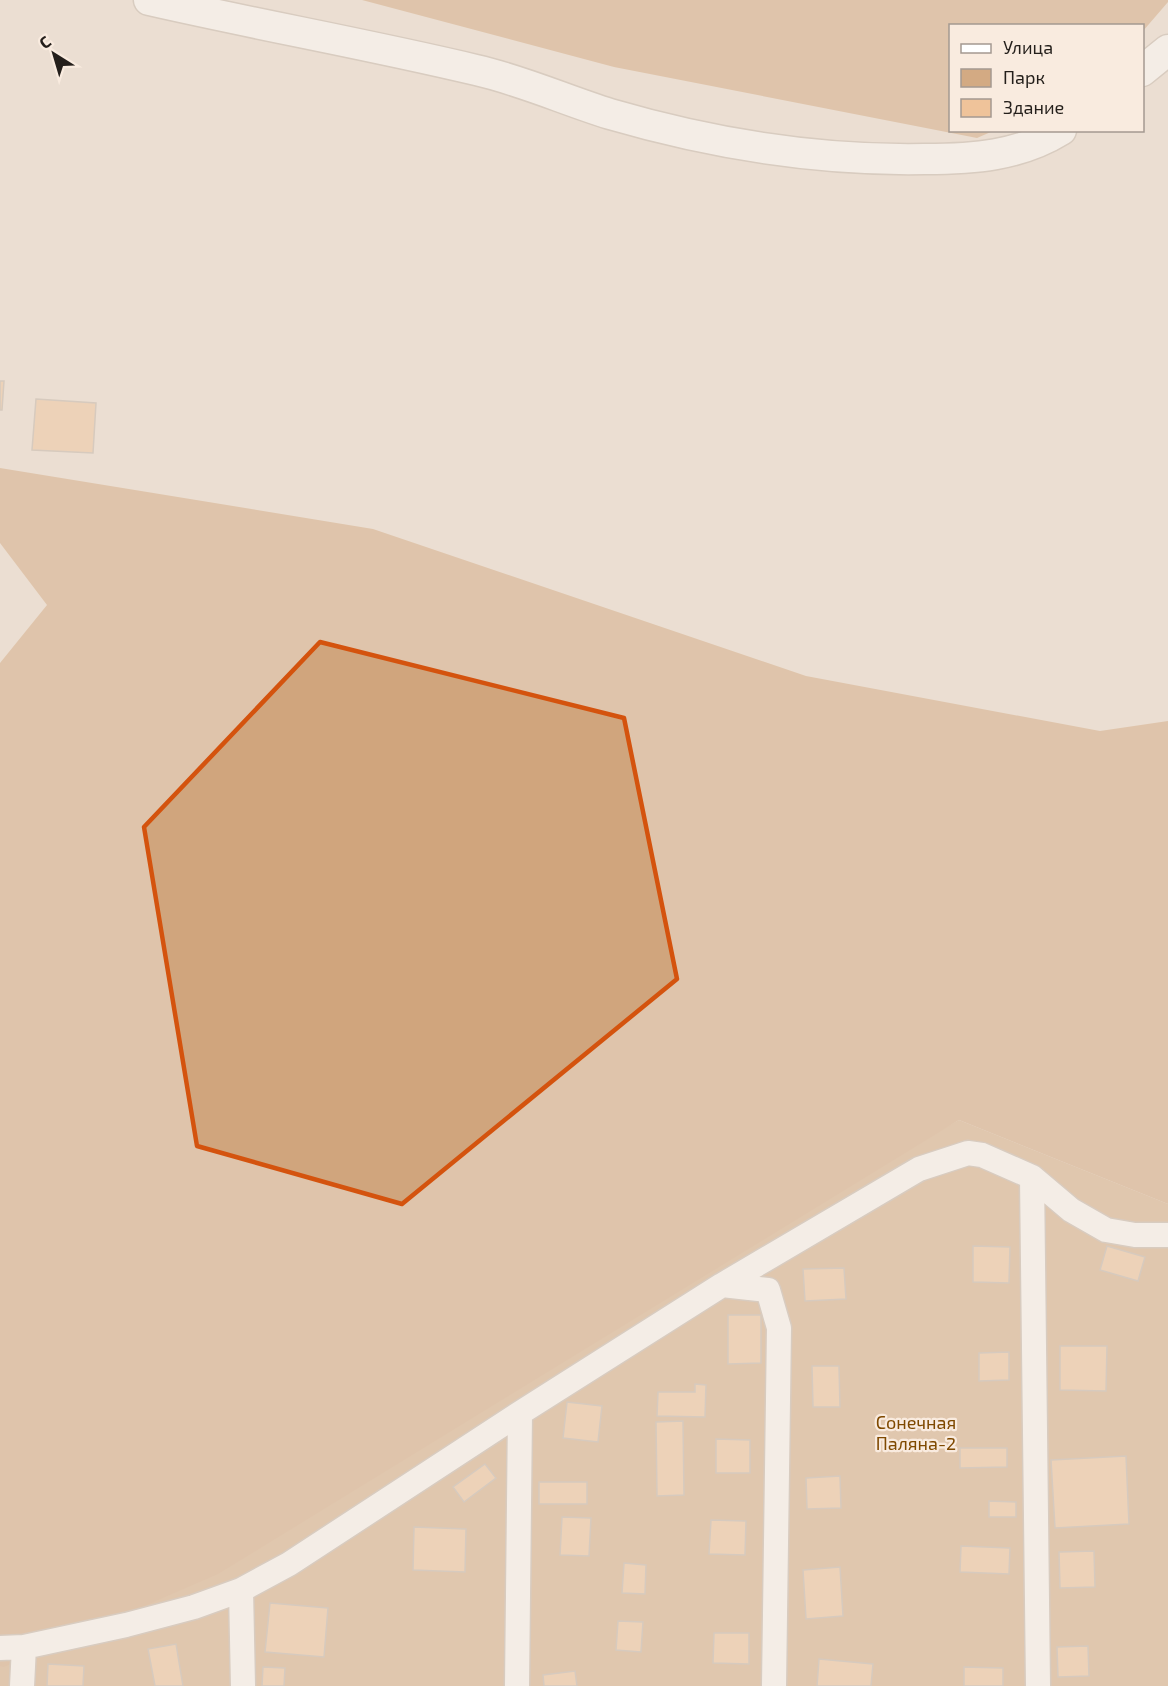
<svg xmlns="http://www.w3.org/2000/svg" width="1168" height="1686" viewBox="0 0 1168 1686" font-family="'Exo 2',sans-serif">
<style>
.green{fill:#d3aa83}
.forest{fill:#d0a57d}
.building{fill:#efc39a;stroke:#beb2a6;stroke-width:1.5}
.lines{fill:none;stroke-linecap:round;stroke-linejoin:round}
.minor-casing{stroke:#c2b5aa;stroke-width:27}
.tertiary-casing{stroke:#c2b5aa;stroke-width:33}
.minor{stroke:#fff;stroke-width:24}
.tertiary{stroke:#fff;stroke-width:30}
.marked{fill:none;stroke:#d4530e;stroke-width:4.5;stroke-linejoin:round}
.labels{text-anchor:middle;stroke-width:4.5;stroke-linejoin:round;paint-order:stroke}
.park-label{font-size:18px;fill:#7f4900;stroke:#f9ebdf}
</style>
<rect width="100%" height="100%" fill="#ebded2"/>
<path class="green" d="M959,1120L1168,1204V1686H0V1648Z"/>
<path class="forest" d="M362,0H1168V2L1143,31L1142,26H950V130L993,131L977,138L614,67Z
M0,468L373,529L806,676L1100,731L1168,721V1204L959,1120L218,1574L4,1667L0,1666V663L47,605L0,543Z"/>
<path class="building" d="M0,381H4L2,410H0Z
M36,399L96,403L93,453L32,450Z
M973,1246L1010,1247L1009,1283L973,1282Z
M1107,1246L1145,1257L1138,1281L1100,1270Z
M844,1268L846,1299L805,1301L803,1269Z
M728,1315H761V1363L728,1364Z
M1060,1346H1107L1106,1391L1060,1390Z
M1009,1352V1380L979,1381V1353Z
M812,1366H839L840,1407H813Z
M695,1384L706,1385L705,1417L657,1416L658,1392H695Z
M567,1402L602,1406L598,1442L563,1438Z
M683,1421L684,1495L657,1496L656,1422Z
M716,1439L750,1440V1473H716Z
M960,1448H1007V1467L960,1468Z
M1126,1456L1129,1524L1055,1528L1051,1460Z
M485,1464L496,1478L464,1502L453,1487Z
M840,1476L841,1508L807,1509L806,1478Z
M539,1482H587V1504H539Z
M989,1501L1016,1502V1517H989Z
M562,1517L591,1518L589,1556L560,1555Z
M711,1520L746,1521L745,1555L709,1554Z
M414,1527L466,1529L465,1572L413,1570Z
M961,1546L1010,1548L1009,1574L960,1572Z
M1094,1551L1095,1587L1060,1588L1059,1552Z
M624,1563L646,1565L645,1594L622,1593Z
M840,1567L843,1616L806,1619L803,1570Z
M270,1603L328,1608L324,1657L265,1652Z
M618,1621L643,1622L641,1652L616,1650Z
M714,1633H749V1664L713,1663Z
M176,1644L183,1686H155L148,1649Z
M1088,1646L1089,1676L1058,1677L1057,1647Z
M819,1659L873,1664L871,1686H817Z
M48,1664L84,1666L83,1686H47Z
M263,1667L285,1668L284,1686H262Z
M964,1667L1003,1668V1686H964Z
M575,1671L577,1686H544L543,1675Z"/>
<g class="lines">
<defs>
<path id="minor" d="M1032,1177L1038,1686
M722,1285L768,1290L779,1328L774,1686
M241,1590L243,1686
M0,1648L24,1647L126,1625L194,1607L241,1590L289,1564L520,1413L722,1285L919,1169L968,1153L982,1155L1032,1177L1071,1210L1106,1230L1135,1235H1168
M22,1686L24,1647
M517,1686L520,1413"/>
<path id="tertiary" d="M149,0C258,25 367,44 476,70C521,80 565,100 610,114C713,144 818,161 925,159C973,159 1019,156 1061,130
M1142,71L1168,50"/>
</defs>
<use href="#minor" class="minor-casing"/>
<use href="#tertiary" class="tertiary-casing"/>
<use href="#minor" class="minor"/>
<use href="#tertiary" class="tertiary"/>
</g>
<path d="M0 0H1168V1686H0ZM320,642L624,718L677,979L402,1204L197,1146L144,827Z" fill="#ebded2" fill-opacity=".55" fill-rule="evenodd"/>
<path class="marked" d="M320,642L624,718L677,979L402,1204L197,1146L144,827Z"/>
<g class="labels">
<g class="park-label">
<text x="916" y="1429">Сонечная<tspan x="916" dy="21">Паляна-2</tspan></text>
</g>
</g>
<rect x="949" y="24" width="195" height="108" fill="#f9ebdf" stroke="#a49991" stroke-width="1.5"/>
<rect x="961" y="44" width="30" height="9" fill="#ffffff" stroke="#a49991" stroke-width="1.5"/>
<text x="1003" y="54" font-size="18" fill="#241f1b">Улица</text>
<rect x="961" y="69" width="30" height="18" fill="#d3aa83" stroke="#a49991" stroke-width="1.5"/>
<text x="1003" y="84" font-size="18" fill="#241f1b">Парк</text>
<rect x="961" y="99" width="30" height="18" fill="#efc39a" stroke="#a49991" stroke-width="1.5"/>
<text x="1003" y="114" font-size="18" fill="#241f1b">Здание</text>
<g transform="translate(54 54) rotate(323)" stroke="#f9ebdf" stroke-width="4.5" paint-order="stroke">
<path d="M0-4.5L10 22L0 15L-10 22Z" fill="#241f1b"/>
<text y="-9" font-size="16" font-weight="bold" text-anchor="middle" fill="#241f1b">С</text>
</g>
</svg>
